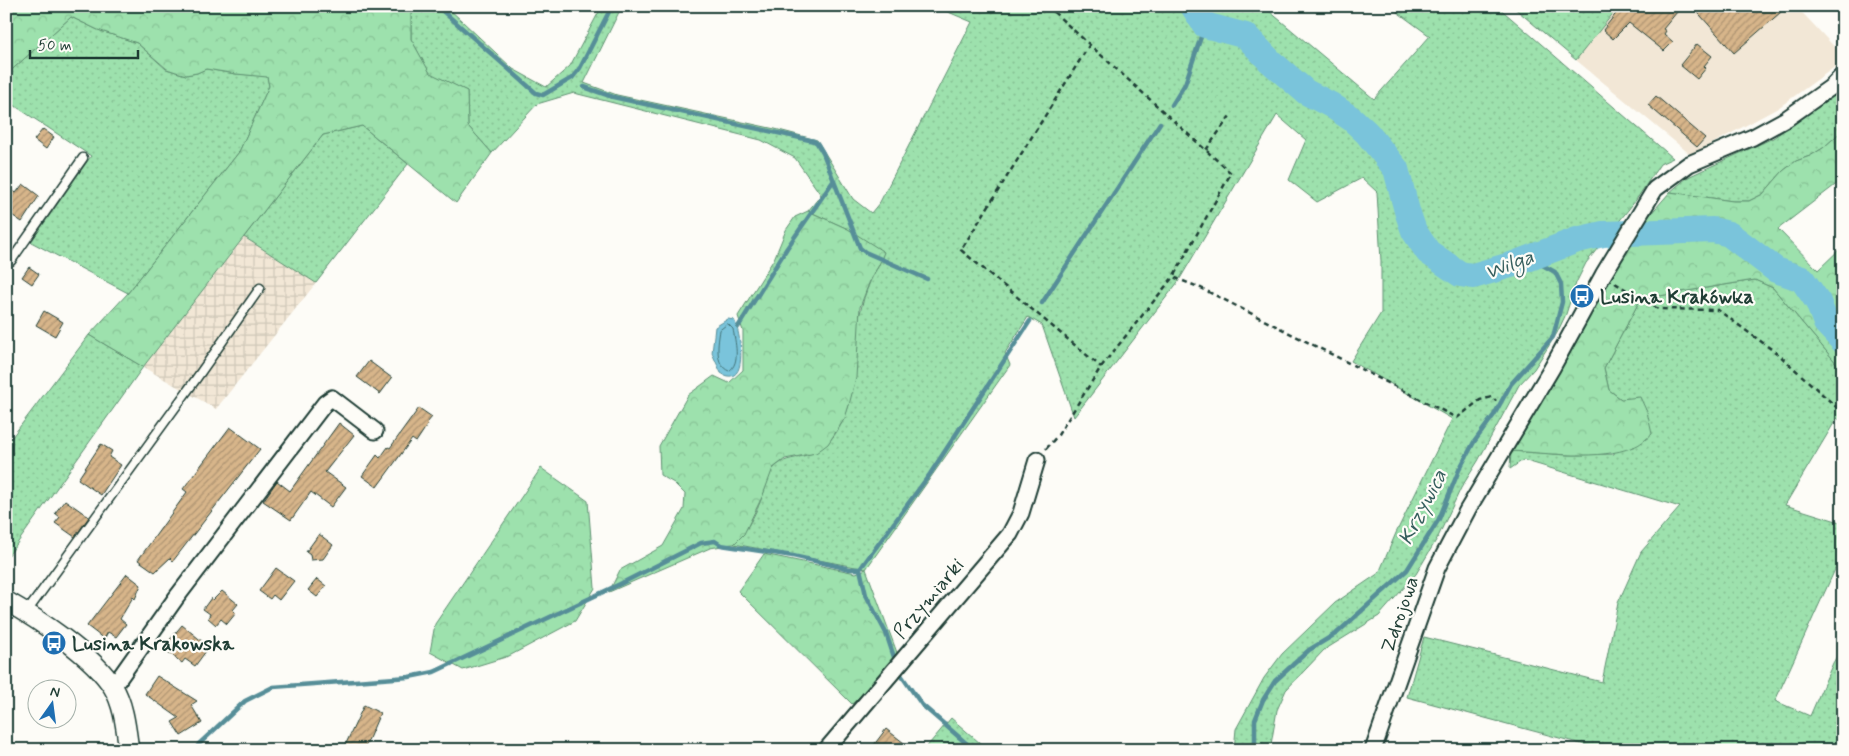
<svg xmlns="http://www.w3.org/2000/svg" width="1849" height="756" viewBox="0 0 1849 756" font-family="Mynerve,sans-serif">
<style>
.built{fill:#f2e7d6}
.industrial{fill:url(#industrial-grid)}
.grass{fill:url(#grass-dots);stroke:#5e8f70}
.forest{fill:url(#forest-crowns);stroke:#5e8f70}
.water{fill:#7ac4db;stroke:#568e98}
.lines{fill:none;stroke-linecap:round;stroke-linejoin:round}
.shore{stroke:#437377;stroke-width:1}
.stream{stroke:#568e98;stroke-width:4.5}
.river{stroke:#7ac4db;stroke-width:26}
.building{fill:url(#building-hatch);stroke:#1f3d34}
.service-casing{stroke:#1f3d34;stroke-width:11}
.minor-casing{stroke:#1f3d34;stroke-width:19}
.tertiary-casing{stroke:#1f3d34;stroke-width:22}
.path{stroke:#1f3d34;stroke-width:2.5;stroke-dasharray:5 4;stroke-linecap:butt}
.service{stroke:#fdfcf7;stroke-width:8}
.minor{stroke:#fdfcf7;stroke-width:15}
.tertiary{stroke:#fdfcf7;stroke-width:19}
.labels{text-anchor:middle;stroke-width:4.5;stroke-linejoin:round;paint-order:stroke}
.poi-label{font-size:20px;font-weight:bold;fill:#1f3d34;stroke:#fdfcf7;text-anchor:start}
.street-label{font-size:20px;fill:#1f3d34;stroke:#fdfcf7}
.water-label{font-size:21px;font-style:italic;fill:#365f5e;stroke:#fdfcf7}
</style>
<defs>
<pattern id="industrial-grid" width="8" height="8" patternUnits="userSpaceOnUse" patternTransform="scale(1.25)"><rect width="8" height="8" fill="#f2e7d6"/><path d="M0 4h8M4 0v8" fill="none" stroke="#cfc7b8"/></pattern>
<pattern id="grass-dots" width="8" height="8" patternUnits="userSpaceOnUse" patternTransform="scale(1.25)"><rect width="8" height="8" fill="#9de1ad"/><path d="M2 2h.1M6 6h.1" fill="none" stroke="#87c295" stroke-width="1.8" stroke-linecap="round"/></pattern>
<pattern id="forest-crowns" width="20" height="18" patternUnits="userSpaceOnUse" patternTransform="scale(1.25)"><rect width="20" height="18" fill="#9de1ad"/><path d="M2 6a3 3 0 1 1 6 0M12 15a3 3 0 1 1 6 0" fill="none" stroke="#87c295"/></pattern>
<pattern id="building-hatch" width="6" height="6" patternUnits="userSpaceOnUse" patternTransform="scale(1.25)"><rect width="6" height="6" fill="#d7b58a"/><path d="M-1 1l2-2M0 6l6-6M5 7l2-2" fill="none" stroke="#ae9472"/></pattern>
</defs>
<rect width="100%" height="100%" fill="#fdfcf7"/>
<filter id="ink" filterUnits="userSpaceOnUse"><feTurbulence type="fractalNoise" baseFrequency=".02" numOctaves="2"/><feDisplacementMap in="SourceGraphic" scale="10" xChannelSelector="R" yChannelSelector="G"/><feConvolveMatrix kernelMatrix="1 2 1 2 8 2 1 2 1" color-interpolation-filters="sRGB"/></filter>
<g filter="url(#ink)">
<path class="built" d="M1619,6H1796L1843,56V61L1778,108L1691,155L1576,60Z"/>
<path class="industrial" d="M244,237L316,283L216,409L143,367Z"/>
<path class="grass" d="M411,6H446L513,69L546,87L570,66L602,6H622L584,83L617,95L775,129L817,140L853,199L871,213L880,202L972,22L934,6H1263L1374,99L1430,36L1389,6H1497L1673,158L1660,164L1636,200L1586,263L1576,283L1566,314L1557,333L1534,369L1519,385L1478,461L1461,488L1438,537L1416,574L1379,616L1324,650L1286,690L1277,710L1270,750H1234L1236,729L1264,678L1282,654L1335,603L1379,573L1396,533L1452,419L1351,361L1381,313V261L1377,192L1362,178L1317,202L1289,180L1306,140L1277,115L1178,282L1074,417L1042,325L1028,317L1005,353L1010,365L866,569L734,544C747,531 756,513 763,495C766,487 768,473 775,467C783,459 792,459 803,456C829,450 841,429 849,405C855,358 853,306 879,265L848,229L808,211L821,195L795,158L761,140L574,93L537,104L492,153L468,126L467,91L430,74L411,39Z
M1512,6H1619L1576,60Z
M71,17L98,30L137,43L166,69L186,75L197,73L206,69L236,74L267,76L269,86L239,152L128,293L31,242L91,156L6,100V75Z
M1843,89V130L1823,148L1810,156L1796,161L1783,171L1763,194L1749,201H1733L1670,192L1688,177L1773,138Z
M362,126L408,164L316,283L244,237L323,135Z
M1755,280L1773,288L1843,371V423L1837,418L1785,505L1843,523V552L1775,701L1810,716L1833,663L1843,646V750H1604L1407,697L1424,637L1602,682L1618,603L1641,552L1680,507L1523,460L1510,469L1511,451L1568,455L1614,454L1621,399L1609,390L1604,368L1640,300L1675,293Z
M89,335L143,367L6,559V445Z
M951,718L988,750H924Z"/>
<path class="forest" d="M6,6H411V39L430,73L467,91L468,126L492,153L456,203L362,126L323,135L143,367L89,335L128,293L239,152L269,86L267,77L236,74L206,69L197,73L186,75L176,72L167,69L137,43L98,30L71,17L6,75Z
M1843,130V179L1778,229L1818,270L1843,246V371L1773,288L1755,280L1675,293L1640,300L1604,368L1609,390L1621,399L1640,397L1647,412L1652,434C1646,439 1640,445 1633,447C1600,461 1547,453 1511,451L1566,358L1634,233L1670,192L1733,201H1749L1763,194L1783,171L1796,161L1810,156L1823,148Z
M808,211L848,229L884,252L879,265L871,278L860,307L856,378L849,405L845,418L828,444L816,453L785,459L773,468L763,495L744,534L734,544L710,548L609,592L620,570L663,546L684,509L685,494L674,483L660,475L659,446L688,395L714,376L729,383L743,370V331L738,316L774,259L786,230L795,217Z
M541,468L588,501L595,588L575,621L509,656L463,670L430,652L435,624Z
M764,554L856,573L866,569L899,658L852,704L738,591Z"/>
<path class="water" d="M728,319L734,320C740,330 748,379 728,376C725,376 723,374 721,373L712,353L715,327Z"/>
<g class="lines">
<path class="shore" d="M728,324L733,329C735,341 741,363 729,371C714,365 718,343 720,330Z"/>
<path class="stream" d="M437,6L536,93L543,95L572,78L580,68L612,6
M584,87L613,97L814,141L817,143L823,153L860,248L865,252L927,279
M1172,105L1185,84L1205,25
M1042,303L1160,123
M738,327L787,248L834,180
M895,660L886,633L866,595L860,569L930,474L1030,321
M899,672L922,705L974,750
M195,750L199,744L245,701L273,687L409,677L434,672L620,584L701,543L715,541L721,545L793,556L850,569H860
M1255,750V720L1263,700L1275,681L1309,650L1337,633L1407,570L1439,519L1459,470L1474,442L1494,415L1511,384L1553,337L1562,302L1561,284L1555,272L1537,262L1530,256"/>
<path class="river" d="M1193,6L1205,25L1246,36L1270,61L1306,92L1331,105L1352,119L1367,133L1396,169L1407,211L1414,231L1428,252L1460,274L1473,276L1514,264L1577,240L1603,234L1713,230L1729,234L1776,270L1802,279L1818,302L1826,323L1843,341"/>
</g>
<path class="building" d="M1622,6H1682L1663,29L1666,31L1664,34L1673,42L1664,51L1629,23L1613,39L1603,30Z
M1692,6H1775L1781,12L1734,53Z
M1697,44L1712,56L1704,66L1706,68L1697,79L1680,65Z
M1656,96L1705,138L1697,147L1648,105Z
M43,129L54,137L46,149L34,140Z
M23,184L39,196L22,222L6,211V195L11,189L16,193Z
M29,267L39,274L32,284L22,277Z
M44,311L63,322L55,336L36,325Z
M369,361L392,378L380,394L357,377Z
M419,408L432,417L427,423L428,424L416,442L412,439L377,487L362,476L377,455L380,458L388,447L390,448Z
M339,423L354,435L325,472L346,487L331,507L311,492L291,520L263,501L277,481L290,491Z
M230,427L260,449L173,561L170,558L155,572L138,560L187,492L183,489Z
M101,444L112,451L109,457L121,465L101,495L78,479Z
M65,500L89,517L75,537L55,523L60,517L55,513Z
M319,534L333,545L323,559L311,560L310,555L306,552Z
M276,568L294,581L279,600L273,595L270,599L259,591Z
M127,574L141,585L135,599L133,597L120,619L126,624L116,637L108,632L104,639L87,626Z
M317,579L326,586L317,597L308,590Z
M222,591L238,604L233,610L236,613L227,624L221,619L216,625L208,618L210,614L203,609L211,598L213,600Z
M182,625L209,647L195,666L185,659L182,663L163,648Z
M157,676L197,701L191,705L202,723L181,736L172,722L179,718L145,694Z
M364,705L380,713L364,750H343Z
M886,729L913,750H870Z"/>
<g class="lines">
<defs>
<path id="service" d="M6,262L11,261L83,158
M26,613L196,379L260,288"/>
<path id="minor" d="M113,687L176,598L325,403L332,398L375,431
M826,750L1010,534L1021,513L1037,460
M1373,750L1437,568L1468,509L1552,368L1603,275L1655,189L1689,164L1753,137L1786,119L1830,88L1843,75"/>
<path id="tertiary" d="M6,601C38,619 94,656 113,687C124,705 126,729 129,750"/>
</defs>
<use href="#service" class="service-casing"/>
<use href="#minor" class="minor-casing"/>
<use href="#tertiary" class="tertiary-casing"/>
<path class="path" d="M1047,6L1231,173L1173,277
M1090,44L961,250L1101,367
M1206,150L1230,116
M1615,283L1658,309L1718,310L1778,354L1843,413
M1046,449L1058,435L1101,367L1173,277L1201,288L1457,418L1480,400L1492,397L1496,401"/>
<use href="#service" class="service"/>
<use href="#minor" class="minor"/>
<use href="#tertiary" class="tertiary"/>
</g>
</g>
<defs>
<symbol id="bus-disc" viewBox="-11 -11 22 22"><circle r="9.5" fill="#1f6fb2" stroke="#fdfcf7"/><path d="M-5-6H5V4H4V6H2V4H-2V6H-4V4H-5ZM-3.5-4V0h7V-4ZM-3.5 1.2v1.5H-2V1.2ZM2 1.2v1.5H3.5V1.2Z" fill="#fff"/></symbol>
</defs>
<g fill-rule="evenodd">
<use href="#bus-disc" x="1568" y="282" width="28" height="28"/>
<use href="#bus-disc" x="40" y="629" width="28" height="28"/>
</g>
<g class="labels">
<g class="poi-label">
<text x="1600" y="303">Lusina Krakówka</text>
<text x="72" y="650">Lusina Krakowska</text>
</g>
<g class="street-label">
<text transform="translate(928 598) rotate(-50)" y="7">Przymiarki</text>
<text transform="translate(1399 614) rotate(-71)" y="7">Zdrojowa</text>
</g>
<g class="water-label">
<text transform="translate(1509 264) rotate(-20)" y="7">Wilga</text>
<text transform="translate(1422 507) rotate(-63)" y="7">Krzywica</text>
</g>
</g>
<rect width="1849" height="756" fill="none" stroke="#fdfcf7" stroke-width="25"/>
<rect x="12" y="12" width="1824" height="731" fill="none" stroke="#1f3d34" stroke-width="2" filter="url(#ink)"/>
<g transform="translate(52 704) rotate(14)"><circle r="24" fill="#fdfcf7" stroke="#a4b0a9"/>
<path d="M0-4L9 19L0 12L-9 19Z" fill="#1f6fb2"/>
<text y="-8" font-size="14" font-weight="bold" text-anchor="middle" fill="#1f3d34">N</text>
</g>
<path d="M30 50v8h108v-8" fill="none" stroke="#1f3d34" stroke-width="2.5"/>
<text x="38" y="50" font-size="15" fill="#1f3d34" stroke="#fdfcf7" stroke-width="4" paint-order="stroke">50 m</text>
</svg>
